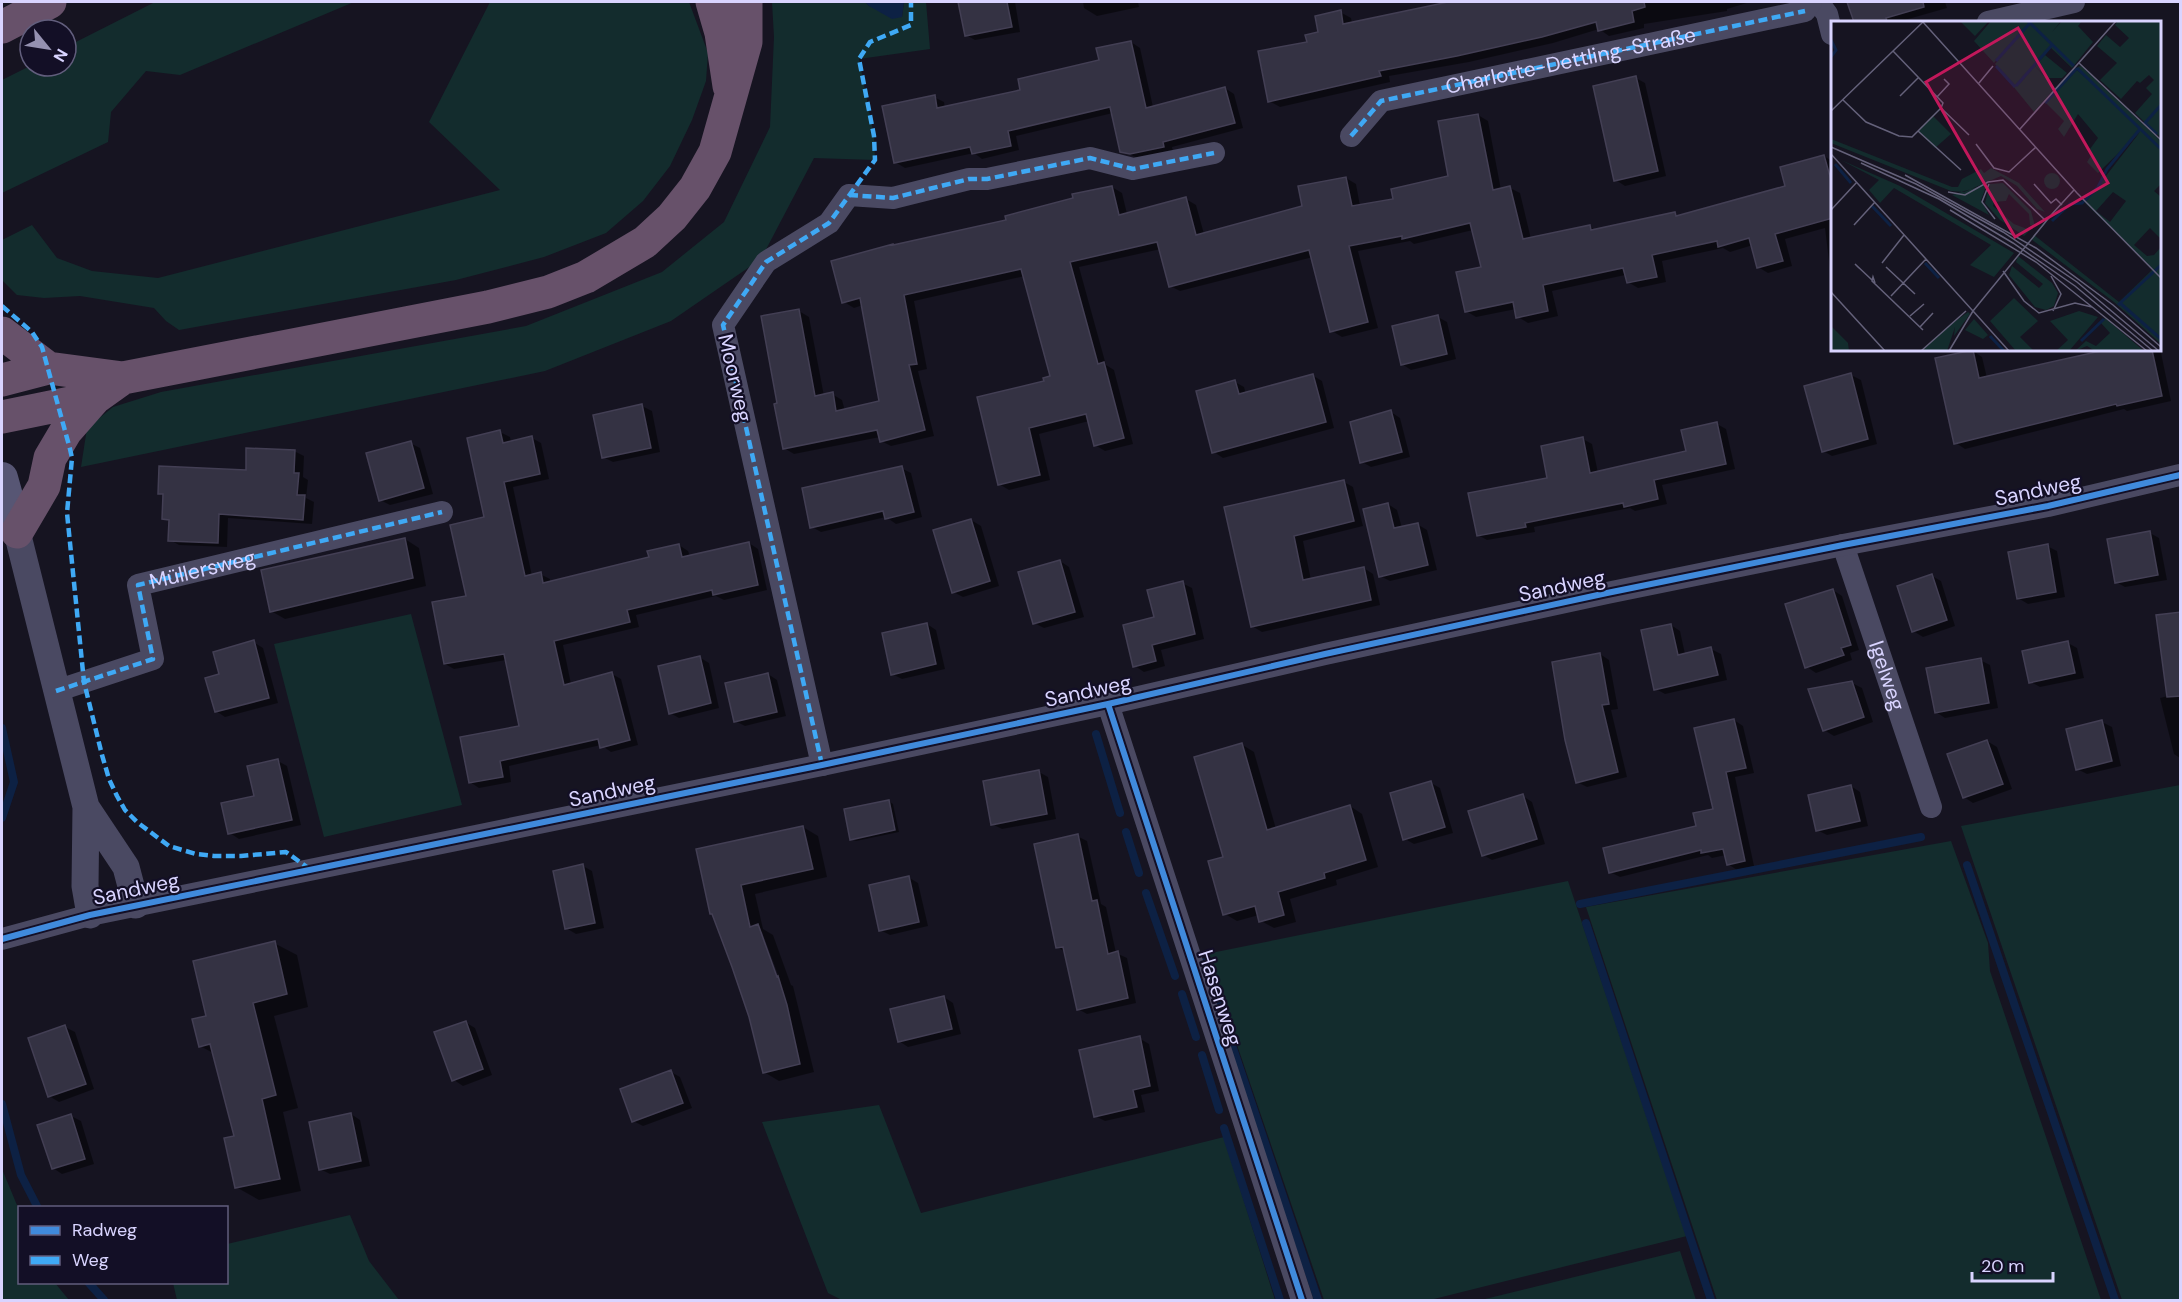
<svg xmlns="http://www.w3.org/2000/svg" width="2182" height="1302" viewBox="0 0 2182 1302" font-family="'DM Sans',sans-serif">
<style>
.green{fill:#132c2d}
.water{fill:#0d2144}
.shadow{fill:#0007;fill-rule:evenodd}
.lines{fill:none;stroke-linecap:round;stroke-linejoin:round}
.stream{stroke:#0d2144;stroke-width:8}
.building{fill:#343243;stroke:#433f54;stroke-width:1.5}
.minor{stroke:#4a4962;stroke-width:22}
.tertiary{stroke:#4a4962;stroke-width:27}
.secondary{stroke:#575674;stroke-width:32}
.motorway{stroke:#67516a;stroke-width:33}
.quiet{stroke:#3fa9f5;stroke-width:4.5;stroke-dasharray:9 4.5;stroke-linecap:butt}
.cycleway-casing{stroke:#130f26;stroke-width:10}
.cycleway{stroke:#408adc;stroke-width:6}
.labels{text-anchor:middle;stroke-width:4.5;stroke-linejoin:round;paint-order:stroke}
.street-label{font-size:21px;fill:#d9d4ff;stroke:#130f26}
.inset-river{fill:none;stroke:#0d2144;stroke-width:3}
.inset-road{fill:none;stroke:#64617a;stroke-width:1.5}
.view{fill:#c2185b;fill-opacity:0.15;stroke:#c2185b;stroke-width:3}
.inset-edge{fill:none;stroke:#d9d4ff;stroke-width:3}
</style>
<rect width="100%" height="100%" fill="#161421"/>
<path class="green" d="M155,2H354L180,75L146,71L111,112L108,142L2,193V80L30,66H66V47Z
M490,2H689L708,53L706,81L692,120L670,166L643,201L606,233L544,257L456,280L179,330L166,321L154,308L80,296L44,298L17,295L2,280V240L32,225L57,258L92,271L158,278L500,190L429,122Z
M772,2H865L869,6L902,17L904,2H926L930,49L859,59L874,136L875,160L814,158L761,259L671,321L545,371L81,467L87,428L113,407L161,392L526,326L662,272L724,222L770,127L774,37Z
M411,614L462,805L324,837L274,644Z
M2180,785V1300H2122L1961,826Z
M1951,841L1988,943L1990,971L2101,1300H1717L1586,907Z
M1568,881L1687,1236L1430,1300H1324L1206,954Z
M879,1105L921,1213L1224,1137L1275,1300H842L828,1293L762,1122Z
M2,1169L19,1210L20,1282L55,1283L69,1300H2Z
M350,1215L369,1261L399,1300H177L173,1283L226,1282L227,1244Z
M1680,1251L1696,1300H1481Z"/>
<path class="water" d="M865,2H904L902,17L892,19L869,6Z"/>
<path class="shadow" d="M960,2H1015L1020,32L975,40L966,35Z
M1083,2H1138L1139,7L1097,16L1084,8Z
M1451,2L1456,6L1474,2H1750L1727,9V11L1644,24V28L1609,36L1599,29L1553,43L1469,62L1389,76L1390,82L1280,107L1269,101L1309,43L1340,12L1351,18L1352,23Z
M1849,2H1945L1947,8L1898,22H1856Z
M1131,42L1140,48L1153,107L1225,88L1234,94L1243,128L1172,147L1173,152L1140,159L1122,151L1113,113L1016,136L1019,150L982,159L974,153L905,168L895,162L934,97L944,102L945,108L1022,91L1100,61Z
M1636,78L1645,83L1666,176L1625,186L1616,180Z
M1478,115L1488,121L1501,190L1510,188L1520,193L1531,239L1589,226L1597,231L1675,214L1679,216L1787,187L1824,156L1832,161V270L1830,269L1825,228L1785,239L1792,266L1768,273L1758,267L1753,245L1730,252L1723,248L1662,261L1666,282L1638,288L1628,282L1625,275L1552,291L1558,316L1528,323L1518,317L1516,309L1476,317L1466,311L1483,268L1473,230L1414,244L1410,241L1358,251L1378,328L1342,337L1332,331L1313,257L1180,291L1170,286L1161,249L1079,267L1106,365L1114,370L1133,444L1105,451L1095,445L1089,421L1039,434L1050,480L1009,490L999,484L1046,382L1052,377L1025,276L914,301L927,369L918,371L934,436L891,446L881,441L880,437L794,454L784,448L779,405L799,311L809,317L824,396L832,394L842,400L845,411L880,402L863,305L854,308L844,302L1008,221L1112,187L1122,193L1127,214L1186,199L1196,205L1204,234L1304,207L1346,178L1356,184L1360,206L1395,200L1450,177Z
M1438,317L1447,322L1456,359L1411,370L1402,364Z
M2160,348L2171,401L2127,411L2124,409L1965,449L1956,443L1973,351L1982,357L1987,378L2113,350H2160Z
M1312,375L1322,381L1334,428L1223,458L1214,452L1235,382L1244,387L1246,394Z
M1851,375L1861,380L1877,444L1832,456L1823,451Z
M642,406L652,411L660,452L613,462L603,457Z
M1391,412L1400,418L1410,457L1371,467L1362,462Z
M1717,424L1726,429L1735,469L1662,485L1667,504L1635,511L1630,508L1534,527L1535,532L1487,540L1478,535L1549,479L1583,439L1592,444L1598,473L1688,452Z
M500,432L510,437L511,443L532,438L541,443L549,479L513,487L532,576L540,574L550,579V583L651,558L679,545L688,551L690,556L749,543L758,549L767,590L724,600L716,596L636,615L639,627L563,645L571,684L612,674L621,679L638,745L611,752L601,745L509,766L511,782L479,788L470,782L521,727L506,660L454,669L445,664L468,597L486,518Z
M410,443L420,448L433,494L390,505L380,500Z
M294,451L304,456L303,477L308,480L306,498L314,502L312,524L228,518L227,547L179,545L170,540V522L163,518L165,496L159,493L248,471Z
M901,468L911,473L922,517L896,524L886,517L821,532L812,527Z
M1344,482L1353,487L1363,526L1303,541L1311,580L1364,568L1373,574L1380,605L1262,632L1252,626L1225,508Z
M1388,504L1397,510L1402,528L1417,524L1427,530L1437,570L1390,581L1380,576Z
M971,520L981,526L999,586L963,597L953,592Z
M2150,533L2159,538L2167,580L2125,587L2116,582Z
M405,539L419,548L426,586L285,619L271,611Z
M2047,546L2057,551L2065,597L2028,604L2018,598Z
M1060,561L1069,567L1084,617L1044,628L1034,623Z
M1932,576L1941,581L1955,626L1923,637L1913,631Z
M1182,583L1192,588L1204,639L1161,650L1165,666L1144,672L1135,666L1156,618Z
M1833,590L1842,596L1859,650L1850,653L1852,660L1816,673L1807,667Z
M2180,613V758L2174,754L2160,698L2168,696Z
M927,624L936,630L945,669L902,679L892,674Z
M1671,625L1680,631L1685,654L1711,649L1721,654L1727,680L1665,694L1656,689Z
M253,642L263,648L278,703L225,717L216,711L221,675Z
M2068,643L2077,648L2084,678L2040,687L2031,682Z
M1600,654L1609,660L1618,709L1611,710L1627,777L1587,787L1577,782Z
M699,657L709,663L719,708L679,718L670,713Z
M1980,660L1990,665L1998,708L1945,718L1936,712Z
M768,674L777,680L786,716L745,726L735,721Z
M1852,683L1862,688L1873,722L1834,736L1824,730Z
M1734,720L1743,726L1754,773L1735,777L1754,866L1737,870L1728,864L1726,855L1712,858L1708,855L1620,877L1610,872L1697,827L1715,810Z
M2102,722L2112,727L2121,766L2087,774L2077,769Z
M1987,741L1997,747L2012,789L1973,803L1964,797Z
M1241,744L1254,752L1276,829L1350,806L1362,814L1378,867L1336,880L1337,885L1290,899L1296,922L1274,928L1261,921L1259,915L1237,921L1225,914V858Z
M278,761L287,766L301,825L239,839L230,833Z
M1039,772L1048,777L1056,819L1002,829L992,824Z
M1431,783L1440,788L1453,833L1414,844L1405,839Z
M1851,786L1860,792L1868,826L1827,835L1817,830Z
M1523,796L1532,802L1545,844L1492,860L1483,855Z
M889,801L893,804L899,832L856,841L851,839Z
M803,827L818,836L827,877L755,894L763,929L773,935L791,985L793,986L814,1072L779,1081L764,1072L751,1017L698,850ZM759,932H762L781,983L778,984Z
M1077,836L1087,841L1101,904L1106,907L1116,953L1127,958L1136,1003L1087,1014L1078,1009L1066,952L1057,947Z
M583,866L592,871L604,928L576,934L566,928Z
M908,877L918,883L928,926L890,935L880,930Z
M274,943L297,955L308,1007L274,1016L298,1108L283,1112L301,1191L259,1200L236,1187V1137L215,1054L200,1046L208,1017Z
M944,997L953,1003L961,1034L908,1047L899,1041Z
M465,1022L475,1028L492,1075L463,1086L454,1080Z
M65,1027L75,1032L94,1089L59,1102L49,1096Z
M1139,1038L1149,1044L1159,1091L1141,1095L1145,1112L1105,1121L1095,1116Z
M671,1072L680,1077L692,1108L643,1126L633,1121Z
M351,1114L360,1120L370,1166L330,1174L320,1169Z
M71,1116L81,1121L94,1164L62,1174L53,1168Z"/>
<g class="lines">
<path class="stream" d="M2,728L14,782L2,818
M1096,734L1120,813
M1126,832L1139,873
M1967,865L2115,1300
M1146,893L1175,976
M1580,904L1921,837
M1586,923L1711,1300
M1204,962L1318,1300
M1182,994L1196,1037
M1202,1055L1219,1110
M2,1104L21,1175L38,1208
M1224,1128L1280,1300
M88,1282L104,1300"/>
</g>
<path class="building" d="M958,2H1007L1012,27L965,36Z
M1448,2H1644L1645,7L1632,11L1634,22L1598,31L1596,22L1542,37L1457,56L1379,71L1381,76L1268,102L1258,51L1307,42L1305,35L1318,32L1315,16L1341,10L1343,24Z
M1847,2H1923L1924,7L1886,18L1887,22H1854Z
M1131,41L1146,108L1225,87L1235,123L1163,142L1164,147L1130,154L1120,152L1110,107L1008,131L1011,146L972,154L970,147L894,163L882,106L935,95L937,108L1020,90L1018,79L1099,60L1096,48Z
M1636,76L1658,171L1614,181L1593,86Z
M1478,114L1493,190L1510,186L1523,239L1590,225L1591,230L1675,212L1676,216L1785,186L1780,167L1824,155L1833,187V218L1775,234L1783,261L1757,268L1749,238L1718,247L1717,241L1652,255L1657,277L1627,283L1623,268L1543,285L1548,311L1516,318L1513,302L1465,312L1456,272L1481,267L1470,223L1402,239V236L1349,246L1368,322L1330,332L1309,250L1169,287L1157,242L1070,262L1098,364L1104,362L1124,438L1094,446L1086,414L1029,428L1040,475L998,485L977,397L1044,381L1043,378L1050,376L1021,269L904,295L917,364L909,365L925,430L880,442L877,430L783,449L774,404L777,403L761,316L799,309L815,396L833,392L836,411L879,401L860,298L842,303L831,261L893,244V245L1006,220L1005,216L1073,198L1072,194L1112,186L1119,215L1186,197L1196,235L1302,206L1298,186L1346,177L1352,206L1393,199L1391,189L1448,176L1438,121Z
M1438,315L1447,354L1401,365L1392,326Z
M1973,350L1979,378L2105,350H2152L2162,396L2117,406L2116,404L1954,444L1935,358Z
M1851,373L1868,439L1822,452L1804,386Z
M1313,374L1326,422L1212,453L1196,391L1235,380L1239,394Z
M642,404L651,448L602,458L593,415Z
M1391,410L1402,452L1360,463L1350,422Z
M1717,422L1726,464L1654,480L1658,499L1624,507L1623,503L1525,523L1526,527L1477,536L1468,493L1547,478L1541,446L1583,437L1590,473L1686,451L1681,430Z
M500,430L503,443L532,436L540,474L504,482L525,576L541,572L543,583L649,557L647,551L679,544L682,557L749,542L758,585L713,595L712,590L627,610L630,622L554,641L564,685L612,672L630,740L600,748L598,739L500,761L503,777L469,783L460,737L519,726L504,654L444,664L432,602L466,596L450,525L484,517L467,438Z
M411,441L424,488L379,501L366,453Z
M246,448L295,450L294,473H299L297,495H305L303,520L219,514L218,543L168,541L169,520L162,519L163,494H158L159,466L246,470Z
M902,466L914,512L885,519L883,511L810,528L802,488Z
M1344,480L1354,521L1294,536L1303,580L1364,567L1371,600L1251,627L1224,507Z
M1388,503L1394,528L1418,523L1428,565L1379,577L1363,509Z
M971,519L990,581L952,593L933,530Z
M2150,531L2158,575L2115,583L2107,539Z
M405,538L413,578L270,612L261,570Z
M2048,544L2056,592L2017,599L2008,552Z
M1060,560L1075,612L1033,624L1018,572Z
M1932,574L1947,620L1912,632L1897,586Z
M1183,581L1195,634L1152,645L1156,661L1133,667L1123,625L1154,617L1147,590Z
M1833,589L1851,645L1841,648L1844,655L1805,668L1785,604Z
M2181,612V696L2167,697L2156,615Z
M927,623L936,664L891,675L882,633Z
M1671,624L1678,655L1711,647L1718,675L1654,690L1641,630Z
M254,640L269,698L215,712L205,678L219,674L213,652Z
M2068,641L2075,673L2029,683L2022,651Z
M1600,653L1609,704L1602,705L1618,772L1576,783L1565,740L1552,662Z
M700,656L711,703L669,714L658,666Z
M1981,658L1989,703L1935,713L1926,668Z
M768,673L777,712L734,722L725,683Z
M1852,681L1864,717L1823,731L1808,689Z
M1734,719L1746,768L1726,772L1745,861L1727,865L1723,849L1701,853V850L1609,873L1603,848L1696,826L1693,813L1713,809L1694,728Z
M2102,720L2112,761L2076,770L2066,729Z
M1987,740L2003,784L1963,798L1947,754Z
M1242,743L1267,830L1350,805L1366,860L1324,873L1325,878L1278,892L1284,915L1259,922L1255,906L1223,915L1208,861L1223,857L1194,757Z
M278,759L292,820L228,834L221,803L254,796L247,766Z
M1039,770L1047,814L991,825L983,781Z
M1431,781L1445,827L1403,840L1390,793Z
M1851,785L1860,821L1816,831L1808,795Z
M1523,794L1537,839L1482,856L1468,811Z
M889,800L895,830L850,840L844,809Z
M803,826L813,869L741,885L750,927L758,924L777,977L778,976L787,1005L800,1064L763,1073L749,1017L732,967L712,914H710L696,849Z
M1078,834L1092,901L1097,900L1108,954L1118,951L1128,998L1077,1010L1063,947L1056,948L1034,844Z
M583,864L595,923L565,929L553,871Z
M909,876L919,922L879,931L869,885Z
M275,941L287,994L253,1003L276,1095L262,1099L280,1179L235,1188L224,1138L234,1136L210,1044L199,1047L192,1019L206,1016L193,961Z
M944,996L952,1029L898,1042L890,1009Z
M466,1021L483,1069L452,1081L434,1032Z
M65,1025L86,1084L48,1097L28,1038Z
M1140,1036L1150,1086L1133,1090L1137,1107L1094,1117L1079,1050Z
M671,1070L683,1103L632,1122L620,1089Z
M351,1113L361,1161L319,1170L309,1122Z
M71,1114L85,1159L52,1169L37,1125Z"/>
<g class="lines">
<g class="minor">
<path d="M1818,2L1827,14L1832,34"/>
<path d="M1988,22L2074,2"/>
<path id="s1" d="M1351,136L1381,101L1805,11L1811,2"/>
<path id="s2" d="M1843,545L1931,807"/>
<path d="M56,691L153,659L138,585L442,512"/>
<path d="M1108,704L1302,1300"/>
<path d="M822,765L723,325L766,262L829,223L849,195L893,198L969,179H987L1090,158L1133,169L1214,153"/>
<path d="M2,939L90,915L822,765L1108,704L1325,654L1607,593L1843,545L2048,506L2180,475"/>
</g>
<path class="tertiary" d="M17,532L86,807L85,886L90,915
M86,807L126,867L136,905"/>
<path class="secondary" d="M2,478L17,532"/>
<path class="motorway" d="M712,2L721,33L729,86
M2,27L50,2
M2,333L48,368L123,378L488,307L548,292L586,277L645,242L672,217L695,188L715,152L746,42V2
M2,380L48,368
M2,417L95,398
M17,532L44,486L50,458L66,431L95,398L123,378"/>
<g class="quiet">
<path d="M1351,136L1381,101L1805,11"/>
<path d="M849,195L893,198L969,179H987L1090,158L1133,169L1214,153"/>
<path d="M2,306L32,332L42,347L70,449L72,458L67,513L84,682L102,755L109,779L117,796L125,810L137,822L169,846L196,854L214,856H241L286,852L311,870"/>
<path id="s3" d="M56,691L153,659L138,585L442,512"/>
<path d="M822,765L723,325L766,262L829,223L875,160L874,136L859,59L870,42L911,25V2"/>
</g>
<defs>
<path id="cycleway" d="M1108,704L1302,1300
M2,939L90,915L822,765L1108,704L1325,654L1607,593L1843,545L2048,506L2180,475"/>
</defs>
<use href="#cycleway" class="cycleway-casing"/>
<use href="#cycleway" class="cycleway"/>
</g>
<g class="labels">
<g class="street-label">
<text dy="7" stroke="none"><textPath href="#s1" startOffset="240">Charlotte-Dettling-Straße</textPath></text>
<text transform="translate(735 378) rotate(77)" y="7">Moorweg</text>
<text transform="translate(2038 490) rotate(-12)" y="7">Sandweg</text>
<text dy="7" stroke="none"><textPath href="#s3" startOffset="244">Müllersweg</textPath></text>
<text transform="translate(1562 586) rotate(-12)" y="7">Sandweg</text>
<text dy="7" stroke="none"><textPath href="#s2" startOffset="138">Igelweg</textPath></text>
<text transform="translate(1088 691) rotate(-12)" y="7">Sandweg</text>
<text transform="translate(612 791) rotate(-12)" y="7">Sandweg</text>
<text transform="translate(136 889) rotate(-12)" y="7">Sandweg</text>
<text transform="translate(1220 998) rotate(72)" y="7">Hasenweg</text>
</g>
</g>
<g transform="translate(1831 21)">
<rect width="330" height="330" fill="#161421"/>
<path d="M129,0H158L144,15ZM160,0H230L221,11L231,0H251L247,5L262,21L241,47L219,26L203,44L224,67L203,91L164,43L195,6L163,42L143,20ZM287,0H330L328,115L304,92L321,73L315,67L323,59L318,54L309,62L306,60L290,78L269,59L286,42L266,25L275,14L289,26L298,17L284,4ZM214,34L236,52L231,57H216L204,45ZM250,45L330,120V163L323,170L330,176V218L319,207L303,224L316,235L323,234L330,226V323L283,281L200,218L203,214L288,281L322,248L254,182L309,111L267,152L256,141L261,133L259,128L267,117L247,93L233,116L227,108L233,100L215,82L246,49L266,67L246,46ZM282,171L295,180L279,201L265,190ZM102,95L120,113L104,127L87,110ZM0,118L121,166H127L131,158L150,148L153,152L160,147L188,162L214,191L206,188L186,165L170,155L133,171L120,170L0,122ZM10,139L69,165L183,232L163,256L139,244L160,224L63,167L49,182L38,169L48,159ZM213 160a8 8 0 1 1 16 0a8 8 0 1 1-16 0ZM172,162L200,190L204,205L199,204L198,193L178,173L175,180L163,181L162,185L183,203L199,209L193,215L169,199L154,182L159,163ZM156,163L150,179L158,194L121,174ZM187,235L221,262L227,272L223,285L215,289L204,286L178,254L181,245L208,267L212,263L185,241ZM183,277L207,300L189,316L203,330H185L159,300ZM248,290L267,296L238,330H225L237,319L219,300ZM137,291L139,293L123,315L124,306L116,330H90L122,302L124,306L122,302ZM274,297L313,330H264L256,325L244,330L255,320L265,325L279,312L270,302ZM143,298L157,314L152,318L134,309ZM0,305L17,322L18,330H0Z" fill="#132c2d" fill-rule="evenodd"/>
<path class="inset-river" d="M197,0L243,45M0,19L5,29L0,36M165,40L199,2M165,45L184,66M246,47L330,128M185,65L221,24M214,82L246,47M326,113L314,102L330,84M4,143L20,162M41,185L60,205M221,200L239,183L251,182L267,166L276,148L309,108M94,242L108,257M289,282L330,318M287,284L330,244M159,315L173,330M250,320L273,298"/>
<path class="inset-road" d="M91,0L246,172L330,257M62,30L112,82L110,87M248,42L330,119M148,62L162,45M69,75L88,56M106,76L118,63L113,58M12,79L35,101L68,115L81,116L110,87L138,114M0,90L92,1M189,108L285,0M87,110L130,149M145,123L163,147L178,151L205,126M0,126L85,163L172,211L246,261L328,330M0,133L142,290L118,330M30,142L108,178L182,222L244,265L322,330M74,154L205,227L282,284L330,326M158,163L151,181L164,198M203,163L220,182L225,178L231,184M117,171L134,174L157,161L172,159L215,200M0,189L26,161M119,189L205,241L316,330M221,193L243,169M23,204L44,181M51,242L73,214M55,246L84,273M28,247L24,243L41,259M172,250L193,280L208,292L244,282L261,286M220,255L230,273L222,290M44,262L42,256L41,260L92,309M0,271L54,330M60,275L95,238M79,295L93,283M89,306L102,292M90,330L135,290M178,330L142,290L221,193"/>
<path class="view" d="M187,7L277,162L184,216L95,61Z"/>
<rect width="330" height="330" class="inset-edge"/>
</g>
<rect width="2182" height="1302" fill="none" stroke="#d9d4ff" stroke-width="6"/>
<rect x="18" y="1206" width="210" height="78" fill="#130f26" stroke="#625e7d" stroke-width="1.5"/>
<rect x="30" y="1226" width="30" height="9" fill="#408adc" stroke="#625e7d" stroke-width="1.5"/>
<text x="72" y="1236" font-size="18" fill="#d9d4ff">Radweg</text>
<rect x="30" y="1256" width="30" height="9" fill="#3fa9f5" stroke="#625e7d" stroke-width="1.5"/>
<text x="72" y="1266" font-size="18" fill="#d9d4ff">Weg</text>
<g transform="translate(48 48) rotate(120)"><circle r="28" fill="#130f26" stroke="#625e7d" stroke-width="1.5"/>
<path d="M0-4.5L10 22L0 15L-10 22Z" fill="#9591b1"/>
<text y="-9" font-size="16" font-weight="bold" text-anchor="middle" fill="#d9d4ff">N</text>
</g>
<path d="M1972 1272v9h81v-9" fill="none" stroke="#d9d4ff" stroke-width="3"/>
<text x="1981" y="1272" font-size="18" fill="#d9d4ff" stroke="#130f26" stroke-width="4.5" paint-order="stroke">20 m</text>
</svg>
